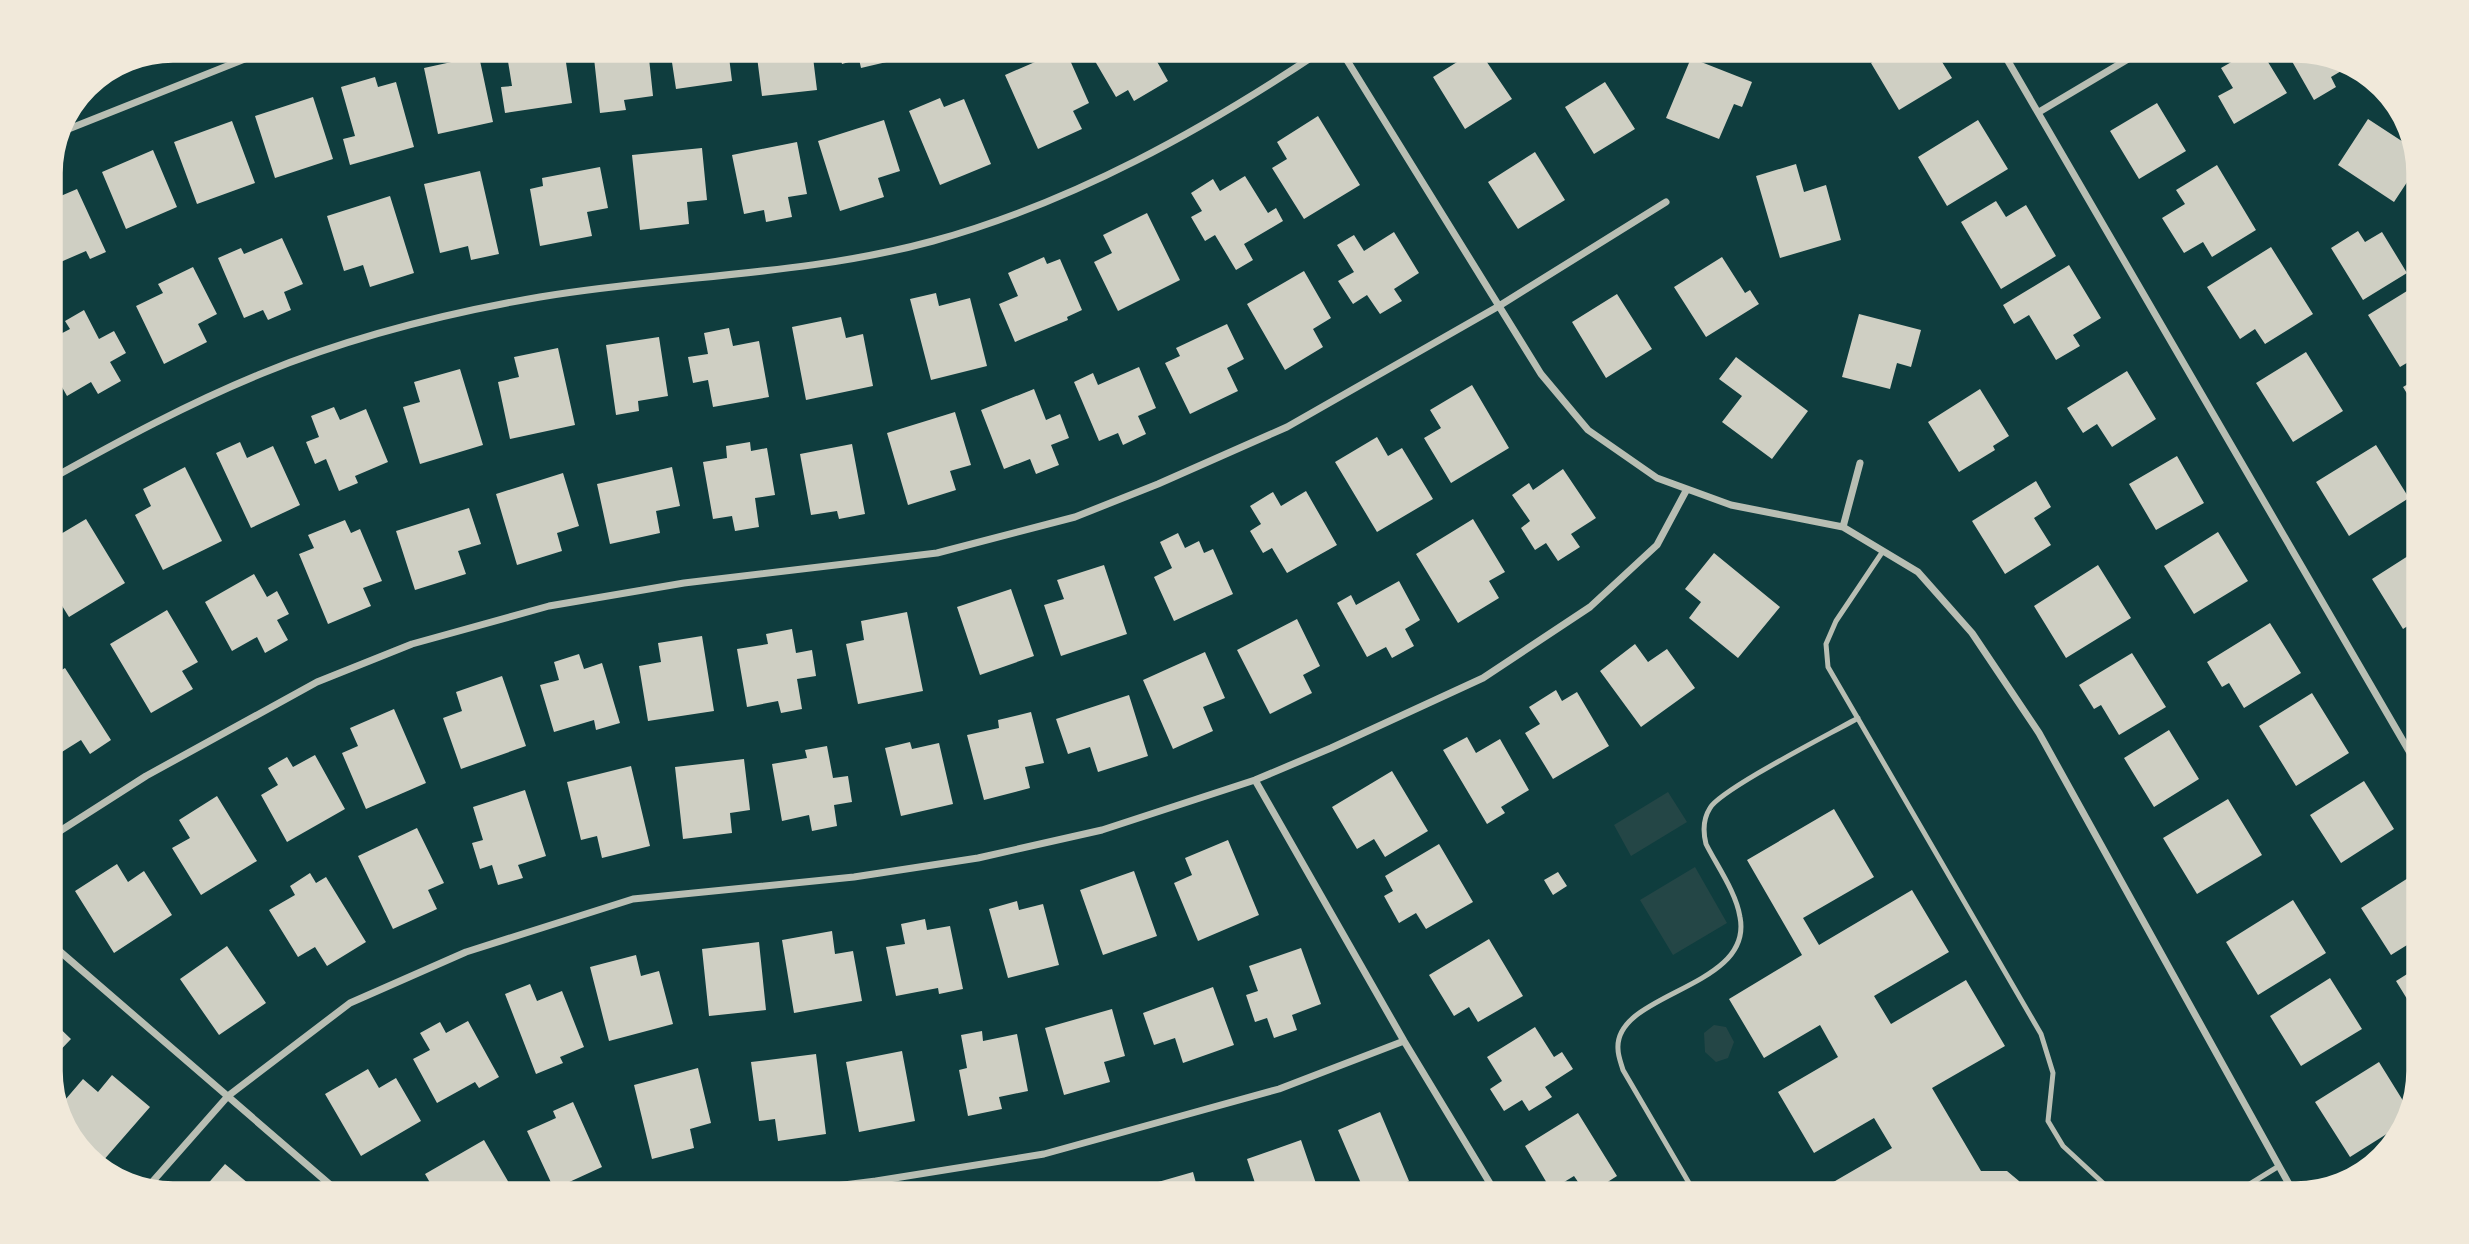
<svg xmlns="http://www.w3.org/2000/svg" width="2469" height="1244" viewBox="0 0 2469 1244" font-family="'Fira Sans',sans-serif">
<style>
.green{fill:#244646}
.building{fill:#cfcfc3}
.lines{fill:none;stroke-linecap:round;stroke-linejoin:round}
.service{stroke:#b8beb3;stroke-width:5}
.minor{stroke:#b8beb3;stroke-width:7}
.rim{fill:none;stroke:#f1e9da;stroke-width:3.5}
</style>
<rect width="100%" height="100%" fill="#0f3d3e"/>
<path class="green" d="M1668,792L1687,822L1631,856L1614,825Z
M1695,867L1727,923L1673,955L1640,900Z
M1714,1025L1726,1027L1734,1042L1728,1058L1716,1062L1705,1052L1704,1033Z"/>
<path class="building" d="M506,49H564L572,103L505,113L501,87L512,86Z
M593,49H648L653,96L624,100L626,110L600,113Z
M670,49H728L732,81L676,89Z
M756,49H812L817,90L762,96Z
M838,49H893L895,60L861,68L859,59L842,64Z
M922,49H945L925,56Z
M1065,49L1089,103L1073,111L1082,129L1038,149L1005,75Z
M1105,49H1171L1155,58L1168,81L1134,101L1128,90L1116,97L1092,56Z
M1478,49L1512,99L1465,129L1433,77Z
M1895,49H1934L1952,78L1899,110L1871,63Z
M2254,49H2260L2287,93L2234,124L2218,96L2233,88L2221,68Z
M2285,49H2296L2353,64L2331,77L2336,87L2314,100Z
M479,56L493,122L438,134L424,68Z
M1691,58L1752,82L1742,107L1734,104L1719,139L1666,118Z
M375,77L378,87L396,82L414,147L350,165L343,139L355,136L341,87Z
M1605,82L1635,129L1594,154L1565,107Z
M313,97L333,159L275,178L255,116Z
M940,98L944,107L964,99L991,164L940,185L909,111Z
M2157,103L2186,151L2139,179L2110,131Z
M1318,116L1360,185L1304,219L1272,168L1287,159L1277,142Z
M2368,119L2414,149L2419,164L2394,202L2338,165Z
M884,120L900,171L878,178L884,197L840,211L818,141Z
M1978,120L2008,169L1947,206L1918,157Z
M232,121L255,183L197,204L174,142Z
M797,142L807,194L788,197L792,217L766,222L764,210L744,214L732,155Z
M702,148L707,200L687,202L689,224L640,230L632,155Z
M153,150L177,207L126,229L102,172Z
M1535,152L1565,200L1518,229L1488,182Z
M1796,164L1804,192L1826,185L1841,240L1780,258L1756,176Z
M2217,165L2256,230L2212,257L2203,242L2184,253L2162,218L2185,204L2176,190Z
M600,167L608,208L587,212L592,236L540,246L530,189L543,186L542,178Z
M480,171L499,254L471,260L468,246L440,253L424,184Z
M1245,176L1268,213L1276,208L1283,221L1244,244L1253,260L1236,270L1215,235L1205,241L1191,217L1202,211L1191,193L1213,179L1220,191Z
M77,189L106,252L90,259L86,251L49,267V201Z
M390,196L414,273L370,287L363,265L344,271L327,216Z
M1996,201L2006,217L2026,205L2056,256L2001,289L1961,222Z
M1147,213L1180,280L1118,311L1094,262L1112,253L1103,235Z
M2358,231L2365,242L2382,232L2407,273L2363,300L2331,248Z
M1394,232L1419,273L1394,289L1402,301L1380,314L1367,295L1353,304L1338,281L1354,272L1337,245L1354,235L1364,251Z
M282,238L303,284L284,292L291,310L268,320L263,310L244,318L218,258L241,248L244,254Z
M2271,247L2313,314L2265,344L2255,329L2240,339L2207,287Z
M1044,257L1047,264L1060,259L1082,310L1067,317L1068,320L1015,342L999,304L1018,296L1008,273Z
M1722,257L1745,293L1750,290L1759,304L1706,337L1674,287Z
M2069,265L2101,318L2073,335L2080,346L2056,360L2029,315L2014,324L2003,305Z
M193,267L217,314L198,324L207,342L164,364L136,306L163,293L158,284Z
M1304,271L1331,318L1313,329L1323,347L1285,370L1247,304Z
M2420,283V355L2400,367L2368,315Z
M936,293L939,306L970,298L987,366L931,380L910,299Z
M1617,294L1652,349L1606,378L1572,322Z
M84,310L99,339L114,331L126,353L110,362L121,381L98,394L91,382L67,396L49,364V340L70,329L65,321Z
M1859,314L1921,330L1911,367L1897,363L1890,389L1842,377Z
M841,317L846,338L863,334L873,386L806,400L792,327Z
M1227,324L1244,359L1227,368L1238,391L1190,414L1165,363L1180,356L1176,348Z
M729,328L733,346L759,341L769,397L713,407L708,380L693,383L688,357L708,354L704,333Z
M659,337L668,396L638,401L639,411L616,415L606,345Z
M558,348L575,425L510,439L498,382L519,377L514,357Z
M2306,352L2343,411L2293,442L2256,383Z
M1736,357L1808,411L1772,459L1722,422L1742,396L1719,379Z
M1139,367L1156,408L1138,416L1146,434L1123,445L1118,433L1099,441L1074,382L1093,373L1098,385Z
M460,369L483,445L420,464L403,407L420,402L414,382Z
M2127,371L2156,419L2112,447L2097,424L2083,433L2067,408Z
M2420,377V415L2403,387Z
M1472,385L1509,448L1451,483L1424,438L1441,428L1430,410Z
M1034,389L1046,420L1060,414L1069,438L1051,445L1059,465L1036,474L1030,459L1004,469L981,410Z
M1980,389L2009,436L1993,446L1995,450L1959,472L1928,422Z
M334,407L340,420L366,409L388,462L355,476L358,483L339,491L326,459L315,464L306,442L319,437L311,416Z
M955,412L971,465L950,471L956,490L908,505L887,433Z
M1377,437L1388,456L1402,448L1433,499L1377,532L1335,462Z
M240,442L247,458L273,446L300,505L251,528L216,453Z
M750,442L751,451L767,448L775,495L755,498L759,527L735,531L732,516L713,519L703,462L727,458L726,446Z
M852,444L865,514L839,519L837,511L811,515L800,454Z
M2376,445L2409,498L2349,536L2316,482Z
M2177,456L2204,503L2156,530L2129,484Z
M185,467L222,541L163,570L135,515L151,506L143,489Z
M672,467L680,506L656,511L660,533L610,544L597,484Z
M1563,469L1596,518L1571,534L1580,547L1558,561L1546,543L1535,550L1521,528L1530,521L1512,495L1529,483L1533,490Z
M563,473L579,526L557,533L562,551L517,565L496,494Z
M2036,481L2051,507L2034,518L2051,545L2005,574L1972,521Z
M1306,491L1337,545L1287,573L1272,548L1263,553L1250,531L1261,524L1250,506L1273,492L1281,506Z
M469,508L481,544L458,551L466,574L415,590L396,531Z
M86,519L125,583L69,617L49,585V565L58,560L49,541Z
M1473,519L1505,572L1489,581L1499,598L1458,623L1416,554Z
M345,520L351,533L360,529L382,581L363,588L371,606L328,624L299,554L314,548L308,535Z
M2218,532L2248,581L2194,614L2164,566Z
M1178,533L1185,548L1199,541L1204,553L1213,549L1233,594L1174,621L1154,577L1172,568L1160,542Z
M1714,553L1780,607L1738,658L1689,618L1701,602L1685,589Z
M2408,556L2420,576V618L2403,629L2372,579Z
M1104,565L1127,634L1061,656L1044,605L1064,599L1057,580Z
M2098,565L2131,618L2066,658L2034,606Z
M254,574L267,597L277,591L289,614L277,620L288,640L265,653L257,637L232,651L205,602Z
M1399,581L1420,620L1405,629L1414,646L1392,658L1386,647L1367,657L1337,603L1351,595L1356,605Z
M1011,589L1034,656L980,675L957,607Z
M167,610L198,662L182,671L193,689L151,713L110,644Z
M907,612L923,691L858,704L846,644L864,640L861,621Z
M1297,619L1320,666L1303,675L1312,693L1270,714L1237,650Z
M2270,623L2301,673L2244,708L2229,683L2222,687L2207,662Z
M792,629L796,653L812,650L816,676L797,679L802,709L781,713L778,701L747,707L737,649L768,644L766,634Z
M702,636L714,711L648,721L639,666L661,662L658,643Z
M1635,644L1648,662L1667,649L1695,688L1641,727L1600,671Z
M1205,652L1225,698L1203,707L1213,731L1173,749L1143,680Z
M2132,653L2166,707L2119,735L2101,705L2094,709L2079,685Z
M579,654L584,669L602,663L620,723L596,730L594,720L554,732L540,685L559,680L554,662Z
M65,668L111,740L90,754L81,740L57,755L49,742V700L56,696L49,678Z
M502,676L526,746L461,769L443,718L462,711L456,692Z
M1556,690L1562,701L1577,692L1609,746L1553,779L1525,733L1540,724L1529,707Z
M2312,693L2349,753L2296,786L2259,726Z
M1129,695L1148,756L1098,772L1090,747L1068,754L1056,719Z
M394,709L426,783L366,809L342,753L358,746L350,728Z
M1031,712L1044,763L1025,767L1030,788L984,800L967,735L999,728L998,720Z
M2169,730L2199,779L2154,807L2124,758Z
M1467,737L1476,753L1500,739L1529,790L1501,807L1505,813L1487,824L1443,750Z
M910,742L912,749L939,743L953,804L901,816L885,748Z
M827,746L833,778L848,776L852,802L834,805L837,826L812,831L809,815L782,821L772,764L807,758L805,750Z
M315,755L345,809L287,842L261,795L278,785L268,768L287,757L293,767Z
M744,759L750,810L730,813L732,833L683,839L675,767Z
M631,766L650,846L602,858L597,836L581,840L567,782Z
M1392,771L1428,831L1385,857L1374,839L1357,849L1332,807Z
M2364,781L2394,829L2341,863L2310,815Z
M525,790L546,856L518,865L523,878L498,885L492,865L480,869L472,843L483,840L473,807Z
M217,796L257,861L201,895L172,848L190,838L179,820Z
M2228,799L2262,855L2197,894L2163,838Z
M1834,809L1874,877L1803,918L1819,945L1912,890L1949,952L1874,996L1891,1024L1966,980L2005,1046L1932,1088L1981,1171H2007L2019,1181L2025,1195H1811L1892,1148L1874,1118L1814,1153L1778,1092L1838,1057L1820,1025L1764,1058L1729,999L1802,955L1747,860Z
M417,828L444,883L428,890L437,909L393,929L358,856Z
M1228,840L1259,915L1198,941L1174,883L1192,875L1185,858Z
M1439,844L1473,902L1426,929L1416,913L1399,923L1384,896L1393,891L1385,876Z
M117,864L128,882L144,871L172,915L114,953L75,891Z
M1134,871L1157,936L1103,955L1080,890Z
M1558,872L1567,886L1553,895L1544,880Z
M310,873L316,883L326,877L366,942L327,966L315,947L298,957L269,910L295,895L290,886Z
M2416,873L2420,879V937L2391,955L2361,908Z
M2293,900L2326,953L2258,995L2226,942Z
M1017,901L1019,910L1043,904L1059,965L1008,978L989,909Z
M925,919L927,930L950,926L963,989L939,994L938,988L896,996L886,947L905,944L901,924Z
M832,931L835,954L853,951L862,1001L794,1013L782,940Z
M1489,939L1523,996L1478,1022L1469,1007L1454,1016L1429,975Z
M759,942L766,1010L709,1016L702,949Z
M227,946L266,1003L219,1035L180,979Z
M1301,948L1321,1004L1292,1015L1297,1030L1274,1038L1267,1018L1255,1022L1246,995L1258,991L1249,966Z
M636,955L641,976L659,971L673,1024L609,1041L590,967Z
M2420,966V1020L2396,981Z
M2330,978L2362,1029L2301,1066L2270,1016Z
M530,984L537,1001L562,991L584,1047L560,1057L563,1063L536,1074L505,994Z
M1213,987L1234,1045L1183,1063L1175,1038L1154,1045L1143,1013Z
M1112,1009L1125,1056L1104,1062L1110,1082L1064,1095L1045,1028Z
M49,1018L71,1039L49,1062Z
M468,1021L499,1077L479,1088L475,1082L437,1103L413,1059L430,1050L420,1033L440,1022L446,1033Z
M1535,1027L1554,1057L1562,1052L1573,1069L1545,1087L1552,1097L1529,1111L1522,1100L1504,1111L1490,1089L1502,1081L1487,1057Z
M982,1031L983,1041L1017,1034L1028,1091L999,1097L1002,1109L968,1116L959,1070L967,1068L961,1035Z
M902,1051L915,1121L859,1132L846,1062Z
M816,1054L826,1134L778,1141L775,1119L759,1121L751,1062Z
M2379,1062L2410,1112L2409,1120L2350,1157L2315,1102Z
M698,1068L711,1123L690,1129L694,1148L652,1159L634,1085Z
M368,1069L379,1088L396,1078L421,1121L361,1156L325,1094Z
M112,1075L150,1107L102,1162L68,1132L59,1107L83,1079L98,1092Z
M573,1102L602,1167L554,1189L527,1131L556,1118L553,1111Z
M1380,1112L1409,1181L1378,1195H1366L1338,1130Z
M1578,1113L1617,1176L1587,1195L1574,1176L1551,1190L1525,1146Z
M484,1140L509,1183L493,1195H437L425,1174Z
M1301,1140L1320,1195H1259L1247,1159Z
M225,1164L260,1193L258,1195H198Z
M1193,1172L1199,1194L1216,1189L1218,1195H1146L1144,1186Z"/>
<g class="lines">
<path class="service" d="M1883,551L1836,621L1826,644L1828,667L2041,1034L2053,1073L2048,1121L2063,1146L2116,1195
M1696,1195L1623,1070C1621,1063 1618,1056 1618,1049C1614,992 1754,989 1740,917C1736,892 1717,866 1706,844C1703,832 1703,819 1710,808C1721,789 1832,733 1858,718
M2232,1195L2279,1166"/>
<path class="minor" d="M1340,49L1541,374L1588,430L1657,478L1731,505L1843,527L1918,572L1972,633L2039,733L2295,1195
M2001,49L2420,770
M2039,112L2145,49
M66,130L270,49
M49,480C119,441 189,403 263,373C351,337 447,313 540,297C670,275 805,276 933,241C1074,202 1203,130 1324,49
M1843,527L1860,463
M1255,780L1404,1041L1497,1195
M49,838L146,776L317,682L412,644L549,606L684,583L937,553L1075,517L1158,484L1287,427L1499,306L1666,202
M49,942L342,1195
M876,1181L879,1195
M146,1189L228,1096L350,1003L466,952L633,899L854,877L978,858L1102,830L1255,780L1331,748L1483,678L1590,607L1657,545L1687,489
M763,1195L876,1181L1044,1154L1279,1089L1404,1041"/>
</g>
<path d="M0 0H2469V1244H0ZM173 61H2296A112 112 0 0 1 2408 173V1071A112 112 0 0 1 2296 1183H173A112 112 0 0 1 61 1071V173A112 112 0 0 1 173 61Z" fill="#f1e9da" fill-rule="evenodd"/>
<path class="rim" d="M173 61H2296A112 112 0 0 1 2408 173V1071A112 112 0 0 1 2296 1183H173A112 112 0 0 1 61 1071V173A112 112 0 0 1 173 61Z"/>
</svg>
